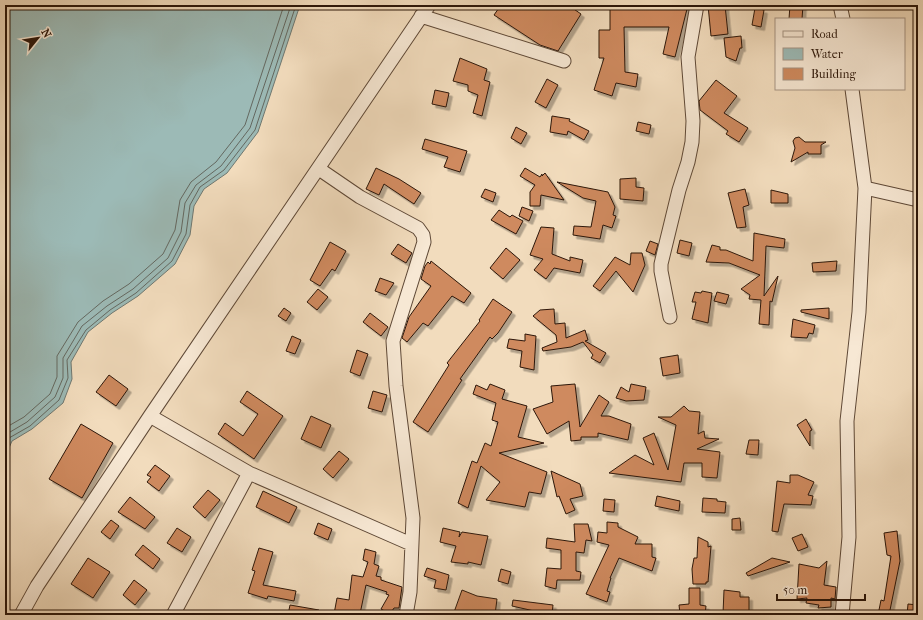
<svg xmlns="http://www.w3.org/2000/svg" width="923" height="620" viewBox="0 0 923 620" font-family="'IM FELL French Canon',serif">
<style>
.water{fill:#9cbab6;stroke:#6f7871}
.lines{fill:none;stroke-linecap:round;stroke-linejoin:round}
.shore{stroke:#646860;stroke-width:1}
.building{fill:#cf8a5e;stroke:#2c1609;filter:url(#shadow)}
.minor-casing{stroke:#5e4836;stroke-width:15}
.minor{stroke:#f7e8d4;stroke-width:13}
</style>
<defs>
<filter id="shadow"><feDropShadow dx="3.5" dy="3.5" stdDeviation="0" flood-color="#0004"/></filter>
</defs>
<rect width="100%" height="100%" fill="#f2dcbd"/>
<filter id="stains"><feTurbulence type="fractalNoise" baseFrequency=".005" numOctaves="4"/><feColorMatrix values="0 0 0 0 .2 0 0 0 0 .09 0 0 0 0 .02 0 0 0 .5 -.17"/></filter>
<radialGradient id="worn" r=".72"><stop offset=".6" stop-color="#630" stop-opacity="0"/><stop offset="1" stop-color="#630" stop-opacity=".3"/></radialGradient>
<path class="water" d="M5,5H300L258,132L227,173L204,189L194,206L190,235L175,264L138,296L112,313L88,332L71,362L72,379L63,403L32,429L12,441L5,457Z"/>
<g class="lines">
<path class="shore" d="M5,428L24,417L50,394L57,377V356L78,322L103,301L129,284L163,254L175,230L180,200L191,182L216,162L245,125L284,5
M5,435L27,422L55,397L63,378V358L82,326L107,306L133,289L168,258L181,232L185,203L196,185L221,166L250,128L291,5
M5,447L9,438L30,426L59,400L68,378L67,360L86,330L110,310L136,293L172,261L186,234L190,205L200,187L224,170L255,130L296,5"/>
</g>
<path class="building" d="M501,5H568L581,14L558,51L540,45L494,15Z
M610,5H688L675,57L663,54L669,27H624L625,72L638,74L636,87L616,83L612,96L594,90L604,58H599V30H610Z
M708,5H725L728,34L711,36Z
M790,5H803L802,19H789Z
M755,8L764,10L761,27L752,25Z
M741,36L742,48H740L736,61L726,57L724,38Z
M460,58L487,69L484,80L490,82L482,116L473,113L478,95L468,91V85L453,81Z
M547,79L558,85L546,108L535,102Z
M716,80L737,96L724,113L748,128L739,142L726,134L728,131L700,110L699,101Z
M435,90L449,93L446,107L432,104Z
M552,116L570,119L569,121L589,131L584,140L568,131L567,135L550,132Z
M638,122L651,125L649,134L636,131Z
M516,127L527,133L521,144L511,138Z
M799,137L805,142H826L821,145V154H808V152L791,162L795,148L793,141L795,138Z
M425,139L467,151L460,172L444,167L448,157L422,149Z
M376,168L399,179L421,193L414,204L384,184L379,195L366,189Z
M525,168L540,177L542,174V176L545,173L564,200L541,195L540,206H530V192L535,185L520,176Z
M636,178V187L644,188L643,201L620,199V179Z
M557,182L608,192L615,207L613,215L616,216L612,228L603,225L600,239L573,235L574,226L591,227L596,201L583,198Z
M485,189L496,193L493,202L481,197Z
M745,189L749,205L743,207L746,227L737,228L728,193Z
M771,190L788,194V203H771Z
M522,207L533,211L529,221L519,216Z
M499,210L510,217L512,215L523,221L516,234L491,220Z
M541,227L554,228L552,254L570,261V257L583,260L580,273L554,268L546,279L534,270L543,259L530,255Z
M754,233L785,239L784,248L766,246L764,296L778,276L772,302L770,301L769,325L759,324L761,300L749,299L750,295L741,289L760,275L729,263L706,262L712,245L720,247V250H726L753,261Z
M680,240L692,243L689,256L677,253Z
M650,241L658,244L655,255L646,251Z
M330,242L346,251L335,271L332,269L320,286L310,280Z
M398,244L412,253L406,263L391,254Z
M506,248L520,260L503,279L490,268Z
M631,253H642L645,265L633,292L616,271L600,291L593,286L615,257L630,265Z
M431,261L471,293L464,303L452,296L428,326L423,323L407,342L402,338L409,317L431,286L421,279L425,266L428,262L430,264Z
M837,261L836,271L813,272L812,263Z
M380,278L394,283L386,295L375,291Z
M318,289L328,297L317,310L307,302Z
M702,291L712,293L708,323L692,319L696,302H692L695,292L701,293Z
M717,292L729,295L726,304L714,301Z
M493,299L512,312L498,333L492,339L490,337L460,379L462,380L428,432L413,422L449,365L447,363L480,321L479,320Z
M284,308L291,313L286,321L278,316Z
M829,308V319L801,312V310Z
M554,309L555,324L565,323L566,338L585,330L588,340L585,341L606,353L600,363L591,358L593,355L583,342L571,347L543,351L542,348L557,342L556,335L533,316L540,310Z
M370,313L388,327L381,336L363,322Z
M793,319L815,325L813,334L809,333L807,338L791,337Z
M525,334L536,336L534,370L520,367L522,351L507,348L509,339L525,341Z
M292,336L301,340L295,354L286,351Z
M357,350L368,354L360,376L350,372Z
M678,355L680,373L663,376L660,358Z
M109,375L128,389L116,406L96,392Z
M490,384L505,390L502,399L527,406L518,437L544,443L499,453L547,472L541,494L529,492L525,507L486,500L500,482L481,466L468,508L458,503L472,461L477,463L485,443L491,446L498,422L492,420L496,403L473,394L476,385L487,390Z
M575,384L580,427L599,395L609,402L601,416H609L631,424L628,440L598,433V437H581V440L571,441L569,421L547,434L533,409L553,402L551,386Z
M631,384L646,387L644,400L626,401L616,398L621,387L629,392Z
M247,391L283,416L254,459L218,434L225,423L243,436L258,414L240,402Z
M373,391L387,395L382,412L368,408Z
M684,406L689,411L700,412L698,434L704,431L705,438L719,439L697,449L720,452L717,478L702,477V463H684L681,482L609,473L635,455L654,465L643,438L654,433L668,470L676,425L658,417H671Z
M311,416L331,425L321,448L301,439Z
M806,419L812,430L810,431V446L797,425Z
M81,424L113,443L82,498L49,479Z
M749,440H759L758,455L746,454Z
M339,451L349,459L333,478L323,469Z
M155,465L170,476L159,491L147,482L151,477L147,475Z
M551,471L580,484L583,496L570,499L575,510L566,514L559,496L557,497Z
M790,475H798L814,482L808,495L813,496L811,505L784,504L778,532L772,531L777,481L790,483Z
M208,490L220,500L205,518L193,507Z
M263,491L297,507L289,523L256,507Z
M657,496L680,501L679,511L655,506Z
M130,497L155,517L145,529L118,512Z
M703,498L717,499V501L726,502L725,513L702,512Z
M604,499L615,500L614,512L603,511Z
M740,518L741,530H732V519Z
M111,520L119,526L110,539L101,532Z
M607,522L618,523V527L638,537L635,544H652V557L656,558L652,571L619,558L610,578H611L607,591L610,592L607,602L586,594L609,545L597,542L598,532L607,533Z
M318,523L332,529L328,540L314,534Z
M574,524H588L592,541L586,540L584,553L576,552V571L581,572L580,580H557L556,589L545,586L547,568L561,569V550L546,548L547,538L575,542Z
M177,528L191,537L182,552L167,543Z
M443,528L460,532L459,537L462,532L488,536L481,565L468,562V564L451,562L456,546L440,542Z
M897,531L900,561L889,615H878L881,600L884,601L891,556L887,555L884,533Z
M802,534L808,547L798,551L792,538Z
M698,537L708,542V547L711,546L708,582H706V584H693L692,569L694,558H697Z
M143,545L160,559L153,569L135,555Z
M259,548L273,552L263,585L296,591L294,601L268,596L267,599L248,593L255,571L252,570Z
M365,549L376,552L374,564L379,566L376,576L381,577V580L402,587L399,608H394L390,614L381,609L389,595L386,594L387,592L366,585L360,614L349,612V615L334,614L337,598L349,600L352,575L363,577L368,562L363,560Z
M88,558L110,572L93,598L71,584Z
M772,558L790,562L748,576L746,573Z
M827,561L824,585L836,587L835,599L831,598V607L818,608L819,605L806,603L807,598L797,599L799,564L819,568Z
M427,568L449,575L446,590L434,588L436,580L424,576Z
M501,569L511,572L508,584L498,581Z
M134,580L147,590L135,605L123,595Z
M689,588H700V605L706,606L705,615L691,613L680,614L679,605L689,604Z
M462,590L477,596L497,599L495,615H453Z
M724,590L740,592V597H749V615H732V612L723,614Z
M513,600L553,605L552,615L512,606Z
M908,604L918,605V615H907Z
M290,605L319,610L318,615H288Z"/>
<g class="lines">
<defs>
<path id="minor" d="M840,5L843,19
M421,16L564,61
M319,169L360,197L418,228L423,235L424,242L393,341L396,386L413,518L410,592L406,615
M865,188L918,200
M670,317L661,271V264L679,190L688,162L692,142L693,121L688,57L697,5
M150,416L249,473L411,544
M21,615L37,586L150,416L429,5
M173,615L249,473
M842,615L849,537L847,421L859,312L865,188L852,89"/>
</defs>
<use href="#minor" class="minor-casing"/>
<use href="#minor" class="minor"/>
</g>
<rect width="923" height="620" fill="none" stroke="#f2dcbd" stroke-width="20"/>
<rect x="6" y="6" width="911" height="608" fill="none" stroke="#2c1609" stroke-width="2"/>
<rect x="10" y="10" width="903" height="600" fill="none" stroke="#2c1609"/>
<rect x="775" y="18" width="130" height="72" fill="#f7e8d4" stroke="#a69483"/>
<rect x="783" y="31" width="20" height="6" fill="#f7e8d4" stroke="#a69483"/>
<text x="811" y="38" font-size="12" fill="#2c1609">Road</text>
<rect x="783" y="48" width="20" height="12" fill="#9cbab6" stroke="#a69483"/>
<text x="811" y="58" font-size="12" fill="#2c1609">Water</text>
<rect x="783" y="68" width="20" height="12" fill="#cf8a5e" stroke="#a69483"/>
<text x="811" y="78" font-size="12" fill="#2c1609">Building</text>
<g transform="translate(38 38) rotate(60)" stroke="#f7e8d4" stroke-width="3" paint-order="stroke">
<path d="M0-3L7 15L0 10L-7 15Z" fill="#2c1609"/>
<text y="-6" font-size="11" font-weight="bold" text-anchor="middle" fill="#2c1609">N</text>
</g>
<path d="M777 594v6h88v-6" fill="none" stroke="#2c1609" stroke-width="2"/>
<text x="783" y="594" font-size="12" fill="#2c1609" stroke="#f7e8d4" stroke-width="3" paint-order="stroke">50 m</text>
<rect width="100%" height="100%" filter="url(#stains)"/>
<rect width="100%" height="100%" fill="url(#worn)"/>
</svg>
